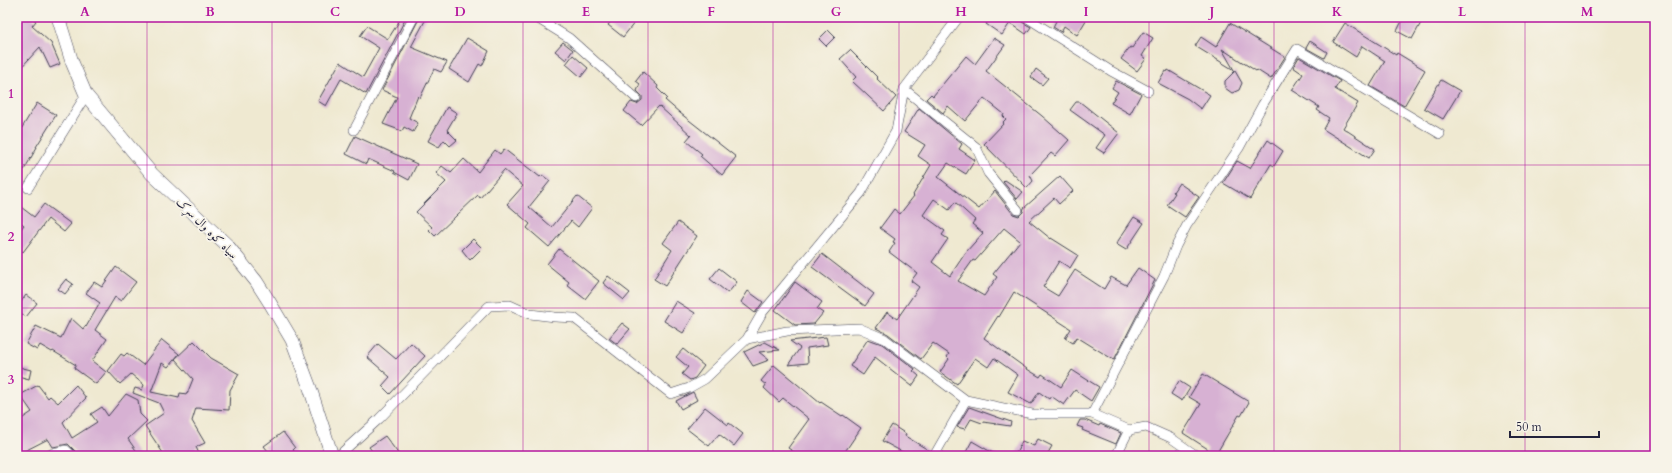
<svg xmlns="http://www.w3.org/2000/svg" width="1672" height="473" viewBox="0 0 1672 473" font-family="Cardo,Amiri,serif">
<style>
.building{fill:#d7b1d3;fill-rule:evenodd}
.lines{fill:none;stroke-linecap:round;stroke-linejoin:round}
.street-casing{stroke:#414052;stroke-width:10}
.secondary-casing{stroke:#414052;stroke-width:14}
.street{stroke:#fff;stroke-width:9}
.secondary{stroke:#fff;stroke-width:13}
.grid{fill:none;stroke:#b5179e;stroke-width:1;stroke-opacity:0.55}
.labels{text-anchor:middle;stroke-width:3.5;stroke-linejoin:round;paint-order:stroke}
.street-label{font-size:12px;fill:#22223b;stroke:#f7f3e8}
.neatline{fill:none;stroke:#b5179e;stroke-width:1.5}
.grid-label{font-size:13px;text-anchor:middle;font-weight:bold;fill:#b5179e}
</style>
<rect width="100%" height="100%" fill="#f7f3e8"/>
<filter id="ink" filterUnits="userSpaceOnUse"><feTurbulence type="fractalNoise" baseFrequency=".025" numOctaves="2"/><feDisplacementMap in="SourceGraphic" scale="8" xChannelSelector="R" yChannelSelector="G"/><feConvolveMatrix kernelMatrix="1 2 1 2 8 2 1 2 1" color-interpolation-filters="sRGB"/></filter>
<filter id="wash" filterUnits="userSpaceOnUse"><feTurbulence type="fractalNoise" baseFrequency=".012" numOctaves="4" result="noise"/><feDisplacementMap in="SourceGraphic" scale="16" xChannelSelector="R" yChannelSelector="G"/><feGaussianBlur stdDeviation="0.9" result="paint"/><feColorMatrix in="noise" values="0 0 0 0 0 0 0 0 0 0 0 0 0 0 0 0 0 1.4 0 .05"/><feComposite in="paint" operator="in"/></filter>
<g filter="url(#wash)">
<rect width="100%" height="100%" fill="#efe9d1"/>
<g id="blocks">
<path class="building" d="M17,17H31L36,21L32,26L51,43L60,64L50,68L40,47L17,72Z
M402,17L406,18L366,94L341,79L326,106L318,101L340,62L363,77L379,48L360,36L367,26L388,39Z
M420,17H427L411,47L447,62L441,72L434,69L420,98L418,96L409,118L418,123L413,132L404,127L402,131L383,124L397,97L382,90Z
M614,17H639L623,37L608,25Z
M990,17H1020L1022,22L1031,27L1026,34L1010,23L1002,35L986,24Z
M1050,17H1088L1077,35L1064,26L1061,32L1053,27L1056,21Z
M1404,17H1415L1422,21L1412,39L1397,31Z
M1230,23L1285,57L1271,79L1257,70L1256,71L1222,49L1234,70L1195,46L1201,37L1216,47Z
M1345,23L1396,55L1397,53L1425,70L1404,106L1370,86L1385,61L1362,46L1356,57L1333,42Z
M828,30L835,37L826,46L819,39Z
M1143,32L1153,38L1142,56L1146,59L1137,71L1121,59L1130,47L1132,48Z
M467,38L489,51L482,66L479,64L469,82L449,69Z
M994,38L1005,45L986,71L1042,116L1069,140L1055,156L1051,153L1030,175L1033,181L1027,188L984,144L1004,123L1003,122L1006,119L1003,116L1004,114L984,98L965,121L948,106L943,113L926,99L931,94L933,96L966,56L975,64Z
M1310,41L1327,52L1324,58L1306,48Z
M563,42L573,50L566,60L555,51Z
M850,50L878,78L877,79L896,97L884,111L852,81L856,77L840,59Z
M573,55L588,68L581,77L566,64Z
M1299,57L1340,81L1335,89L1358,103L1343,128L1375,149L1369,158L1323,129L1329,118L1317,110L1319,107L1292,90L1303,74L1293,67Z
M1036,69L1048,78L1042,85L1031,77Z
M1168,70L1210,95L1201,109L1188,99L1158,83L1165,71L1167,72Z
M1235,71L1242,83L1239,90L1232,93L1225,88V81Z
M643,72L658,86L657,88L667,98L665,100L680,113L736,157L722,175L700,156L702,154L686,141L691,135L659,106L641,125L624,111L631,102L637,104L642,100V96L637,91L640,84L636,81Z
M1441,80L1460,91L1443,119L1424,108Z
M1116,81L1141,94L1130,114L1111,103L1118,92L1112,88Z
M1076,102H1080L1119,133L1104,153L1096,148L1105,135L1070,110Z
M37,103L56,115L36,147H37L24,170L17,166V136Z
M447,107L457,113L447,130L457,140L450,146L444,140L439,147L428,141Z
M919,108L962,144L959,149L975,160L966,174L948,163L938,177L979,209L995,191L1013,214L1019,216L1023,212L1024,208L1060,176L1073,191L1059,204L1054,198L1029,221L1051,239V238L1078,255L1070,268L1059,261L1043,287L1058,296L1075,270L1104,289L1111,277L1126,285L1138,268L1155,280L1114,360L1077,337L1073,343L1065,338L1071,329L1014,292L999,317L998,316L984,338L1027,369L1040,377L1042,374L1061,387L1072,370L1086,379L1099,387L1091,401L1075,390L1064,405L1051,396L1049,399L1039,392L1031,404L1008,392L1018,375L994,358L988,367L975,358L957,384L940,372L949,359L947,357L949,354L933,343L921,359L888,334L876,328L887,312L897,319L919,287L911,281L917,273L889,252L895,243L893,242L895,239L880,228L894,209L900,214L914,196L913,195L931,165L918,156L925,145L904,132ZM934,199L949,210L955,202L975,220L972,224L983,233L966,252L950,276L932,262L948,239L942,235L945,231L923,215ZM1004,228L1020,241L993,274L997,277L984,296L958,281L973,260L975,261Z
M355,136L417,164L409,180L394,172L395,171L368,159L366,164L346,154Z
M1268,140L1283,151L1274,166L1271,164L1250,199L1223,183L1237,161L1250,168Z
M504,149L540,177L542,175L550,181L529,207L552,227L577,196L592,208L578,227L571,221L549,247L527,228L530,224L507,204L523,186L504,170L480,198L478,195L435,236L429,230L432,227L416,212L446,182L436,173L442,166L451,173L464,159L478,172L495,150L500,154Z
M1005,180L1023,192L1017,199L1003,182Z
M1179,183L1199,197L1185,217L1167,205L1175,193L1173,192Z
M17,204L34,217L44,204L71,224L64,232L48,219L23,252L17,247V234L24,225L17,219Z
M1134,217L1144,223L1126,250L1116,244Z
M678,222L697,236L665,286L654,279L672,250L663,243Z
M473,239L482,248L470,260L462,250Z
M559,249L599,281L585,299L567,285L569,282L547,264Z
M822,254L874,294L865,306L812,267Z
M116,267L136,282L121,301L115,297L95,330L107,339L92,361L106,372L96,384L74,368L76,365L53,351L52,352L40,345L37,350L26,344L36,326L61,338L71,318L83,329L85,326L86,327L100,303L86,293L94,282L102,287Z
M719,268L737,282L728,293L710,279Z
M608,276L630,293L624,300L603,283Z
M66,279L73,284L65,294L58,289Z
M795,282L822,302L817,309L823,313L814,324L795,325L775,310Z
M748,291L763,302L755,313L741,302Z
M26,295L37,303L26,317L17,310V307Z
M676,301L695,313L683,333L664,321Z
M622,323L630,329L617,344L609,338Z
M826,337L828,345L807,348L808,363L788,365L800,348L790,341Z
M868,339L882,344L915,369L913,371L919,376L912,386L875,357L863,375L850,366Z
M162,340L179,354L168,367L162,363L151,392L179,398L180,393L187,394L193,379L175,359L194,341L211,358L239,374L230,390L229,410L196,408L192,421L205,443L196,447L200,456H165L145,426L164,413L159,403L133,393L135,388L142,390L144,385L131,374L120,384L108,371L121,354L124,356L127,353L143,365Z
M765,342L780,350L759,352L769,360L753,366L744,352Z
M411,343L425,356L390,394L382,386L390,377L367,357L378,344L396,359Z
M683,349L704,366L695,378L690,380L682,374L688,367L676,357Z
M774,365L820,403L821,402L842,416L843,415L861,428L842,456H800L788,448L809,419L783,398L779,402L764,388L766,385L761,381Z
M19,367L31,370L29,379L18,376Z
M1203,374L1249,402L1241,416L1239,415L1215,456H1204L1208,449L1183,433L1201,404L1189,397Z
M1179,381L1190,388L1182,401L1171,394Z
M38,385L48,398L50,396L58,403L76,385L86,398L63,422L72,438L97,422L91,414L102,407L108,416L126,394L138,400L140,414L147,421L128,439L140,456H78L76,452L68,444L53,447L48,439L17,455V422L32,412L20,395Z
M693,392L697,400L681,409L676,401Z
M705,407L728,425L729,423L743,434L734,446L719,434L709,446L687,429Z
M969,407L1011,422L1010,426L983,422L982,423L971,419L965,429L957,427Z
M1080,420H1085L1099,426L1100,424L1121,433L1116,444L1082,430L1083,428L1077,426Z
M892,425L906,434L905,436L930,451L928,456H910L882,441Z
M283,432L295,448L293,450L297,456H272L264,446Z
M385,436L400,456H376L369,447Z
M1038,439L1052,446L1048,453L1056,456H1015L1022,441L1034,446Z
M972,441L998,456H973L966,452Z"/>
</g>
</g>
<g filter="url(#ink)">
<use href="#blocks" fill-opacity="0" stroke="#414052" stroke-width="1"/>
<g class="lines">
<defs>
<path id="street" d="M535,17L569,38L636,98
M1026,17L1111,71L1148,91
M904,89L976,147L988,173L1018,210
M354,130L414,17
M28,188L86,95
M747,339L762,313L861,193L896,131L904,89L959,17
M1092,414L1164,276L1176,246L1187,225L1239,148L1263,104L1297,49L1440,134
M48,456L53,453L66,450L72,456
M338,456L379,419L489,306L510,305L530,314L555,317L574,318L671,394L689,388L705,379L747,339L787,331L859,328L885,339L966,400L1032,414H1092L1129,430L1146,427L1171,438L1197,456
M934,456L966,400
M1116,456L1129,430"/>
<path id="secondary" d="M58,17L72,62L86,95L152,174L227,245L256,281L270,303L292,340L310,388L332,456"/>
</defs>
<use href="#street" class="street-casing"/>
<use href="#secondary" class="secondary-casing"/>
<use href="#street" class="street"/>
<use href="#secondary" class="secondary"/>
</g>
</g>
<path class="grid" d="M147,17V456M272,17V456M398,17V456M523,17V456M648,17V456M773,17V456M899,17V456M1024,17V456M1149,17V456M1274,17V456M1400,17V456M1525,17V456M17,165H1655M17,308H1655"/>
<g class="labels">
<g class="street-label">
<text transform="translate(207 228) rotate(45)" y="4">سیاه کوه وال سړک</text>
</g>
</g>
<rect width="1672" height="473" fill="none" stroke="#f7f3e8" stroke-width="44"/>
<path d="M1510 431v6h89v-6" fill="none" stroke="#22223b" stroke-width="2"/>
<text x="1516" y="431" font-size="12" fill="#22223b" stroke="#f7f3e8" stroke-width="3" paint-order="stroke">50 m</text>
<rect x="22" y="22" width="1628" height="429" class="neatline"/>
<g class="grid-label">
<text x="85" y="16">A</text>
<text x="210" y="16">B</text>
<text x="335" y="16">C</text>
<text x="460" y="16">D</text>
<text x="586" y="16">E</text>
<text x="711" y="16">F</text>
<text x="836" y="16">G</text>
<text x="961" y="16">H</text>
<text x="1086" y="16">I</text>
<text x="1212" y="16">J</text>
<text x="1337" y="16">K</text>
<text x="1462" y="16">L</text>
<text x="1587" y="16">M</text>
<text x="11" y="98">1</text>
<text x="11" y="241">2</text>
<text x="11" y="384">3</text>
</g>
</svg>
